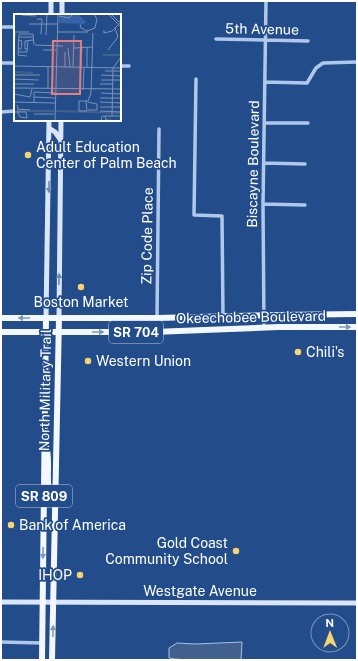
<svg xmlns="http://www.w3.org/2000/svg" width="358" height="661" viewBox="0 0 358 661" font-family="'Public Sans',sans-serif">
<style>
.water{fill:#42608d;stroke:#a3c2eb}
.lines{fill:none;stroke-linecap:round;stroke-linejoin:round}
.street{stroke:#afc8ea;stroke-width:3.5}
.secondary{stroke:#dae6f8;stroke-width:5}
.primary{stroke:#f3f7fe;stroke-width:6}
.oneway{fill:#6c8ab6}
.oneway2{fill:#8099be}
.poi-dot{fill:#f6d571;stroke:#224c8a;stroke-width:1.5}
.labels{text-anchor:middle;stroke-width:3.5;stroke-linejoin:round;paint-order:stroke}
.shield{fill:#224c8a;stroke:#bdc9dc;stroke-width:1}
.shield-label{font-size:13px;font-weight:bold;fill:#fff}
.street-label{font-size:14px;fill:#fff;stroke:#224c8a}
.poi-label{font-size:14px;fill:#fff;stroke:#224c8a;text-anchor:start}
.inset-river{fill:none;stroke:#42608d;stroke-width:2}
.inset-road{fill:none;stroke:#7a94b9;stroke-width:1}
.view{fill:#e67e7e;fill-opacity:0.15;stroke:#e67e7e;stroke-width:2}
.inset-edge{fill:none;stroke:#fff;stroke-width:2}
</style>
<rect width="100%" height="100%" fill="#224c8a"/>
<path class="water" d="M242,642L241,660C225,660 181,661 169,658V648L177,643L195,644Z"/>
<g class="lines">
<path class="street" d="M1,27H15
M216,39L308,41
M1,63H15
M120,66H129
M196,79L194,215L222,216L223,317
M265,82L307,83L316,68L323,63L357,62
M1,112L15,111
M264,123H308
M264,163L305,164
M263,204L305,205
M157,318L159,129
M264,327L263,204L266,1
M1,642L42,643"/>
<path class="secondary" d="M51,15V1
M62,15V1
M49,128L55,132L60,139
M46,318L49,120
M59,318L61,120
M1,602L357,603"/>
<path class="primary" d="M1,318H157L278,315L357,314
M1,332H153L279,327H357
M46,446C52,464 42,487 55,502
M42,660L46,318
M52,660L59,318"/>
</g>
<defs><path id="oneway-solid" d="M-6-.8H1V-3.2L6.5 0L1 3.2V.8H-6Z"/></defs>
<g class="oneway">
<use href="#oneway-solid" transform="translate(49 187) rotate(90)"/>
<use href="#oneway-solid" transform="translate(59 279) rotate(-89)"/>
</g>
<g class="oneway2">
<use href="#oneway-solid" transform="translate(24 318) rotate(180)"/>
<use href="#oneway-solid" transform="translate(345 327)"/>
<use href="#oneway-solid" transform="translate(98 332)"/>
<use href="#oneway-solid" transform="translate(43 553) rotate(91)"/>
<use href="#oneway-solid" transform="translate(53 631) rotate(-89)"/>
</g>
<g class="poi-dot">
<circle cx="28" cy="155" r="4"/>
<circle cx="81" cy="287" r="4"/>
<circle cx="298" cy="352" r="4"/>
<circle cx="88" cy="361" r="4"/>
<circle cx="11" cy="525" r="4"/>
<circle cx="236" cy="551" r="4"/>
<circle cx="80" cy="575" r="4"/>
</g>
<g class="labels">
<g class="shield">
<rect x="109" y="321" width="54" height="22" rx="3"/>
<rect x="16" y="485" width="56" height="22" rx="3"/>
</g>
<g class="shield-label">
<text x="136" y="337">SR 704</text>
<text x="44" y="501">SR 809</text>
</g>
<g class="street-label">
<text transform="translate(262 29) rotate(1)" y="5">5th Avenue</text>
<text transform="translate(253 164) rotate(-89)" y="5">Biscayne Boulevard</text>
<text transform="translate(147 236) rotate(-89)" y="5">Zip Code Place</text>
<text transform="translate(251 317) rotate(-1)" y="5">Okeechobee Boulevard</text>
<text transform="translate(45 390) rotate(-89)" y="5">North Military Trail</text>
<text x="200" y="596">Westgate Avenue</text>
</g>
<g class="poi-label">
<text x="36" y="152">Adult Education<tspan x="36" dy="16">Center of Palm Beach</tspan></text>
<text x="81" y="307" text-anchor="middle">Boston Market</text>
<text x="306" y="357">Chili's</text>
<text x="96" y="366">Western Union</text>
<text x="19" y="530">Bank of America</text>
<text x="228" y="548" text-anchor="end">Gold Coast<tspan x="228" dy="16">Community School</tspan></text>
<text x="72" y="580" text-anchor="end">IHOP</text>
</g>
</g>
<g transform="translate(14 14)">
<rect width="107" height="107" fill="#224c8a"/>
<path d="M45,0H64L72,8L70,10L45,9Z" fill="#3665a7"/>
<path class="inset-river" d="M89,41H107M0,58L19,59M5,97H40M42,97L107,99"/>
<path class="inset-road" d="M94,0L107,13M97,0L105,8L107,6M8,1L22,2M45,2L55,4L59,0M23,5H28L27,20M15,10H44M66,10L67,14L73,17L81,14L83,5L80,0M90,16V19L98,17L107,8M0,18H15M44,18H74M32,21L33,0M5,23H19M21,31L49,32M54,34L56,53M60,34L79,33M4,35H7L8,27L4,26M14,35H11V27L19,26M29,36H42M94,36L104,23L101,14M5,38H13L14,26M0,42L1,19M13,42L4,41L5,20H19L20,31M0,52L107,54M34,53V75M51,53V38M59,53L60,21M67,53L68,32M73,53V33M99,54L107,43M91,57H107M0,61H26M87,61L107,62M0,65L25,66M87,66H107M0,70H20M86,70H99M0,74L107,75M69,76L70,54M87,79L107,80M0,80L16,83L18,75M20,83L41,84M86,84H107M72,87L73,97H65V87H74L77,79L79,19M0,88L41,89M20,88V78L41,79M74,88L83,90V96H74M86,88L107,89M3,91L4,95L16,96M86,93H107M86,97L107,98M0,98H12L13,104L6,103L4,99V95M20,100H40M91,102L92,106L107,107M98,102L99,54M41,107L44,0M87,107L88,102H107"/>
<path class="view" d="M39,27H67L66,80H38Z"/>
<rect width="107" height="107" class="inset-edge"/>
</g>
<rect width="358" height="661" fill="none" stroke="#ffffff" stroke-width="4"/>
<g transform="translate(330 633) rotate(359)"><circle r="19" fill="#224c8a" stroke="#7a94b9"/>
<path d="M0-3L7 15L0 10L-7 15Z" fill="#f6d571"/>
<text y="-6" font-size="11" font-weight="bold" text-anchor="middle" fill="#ffffff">N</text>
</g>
</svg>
